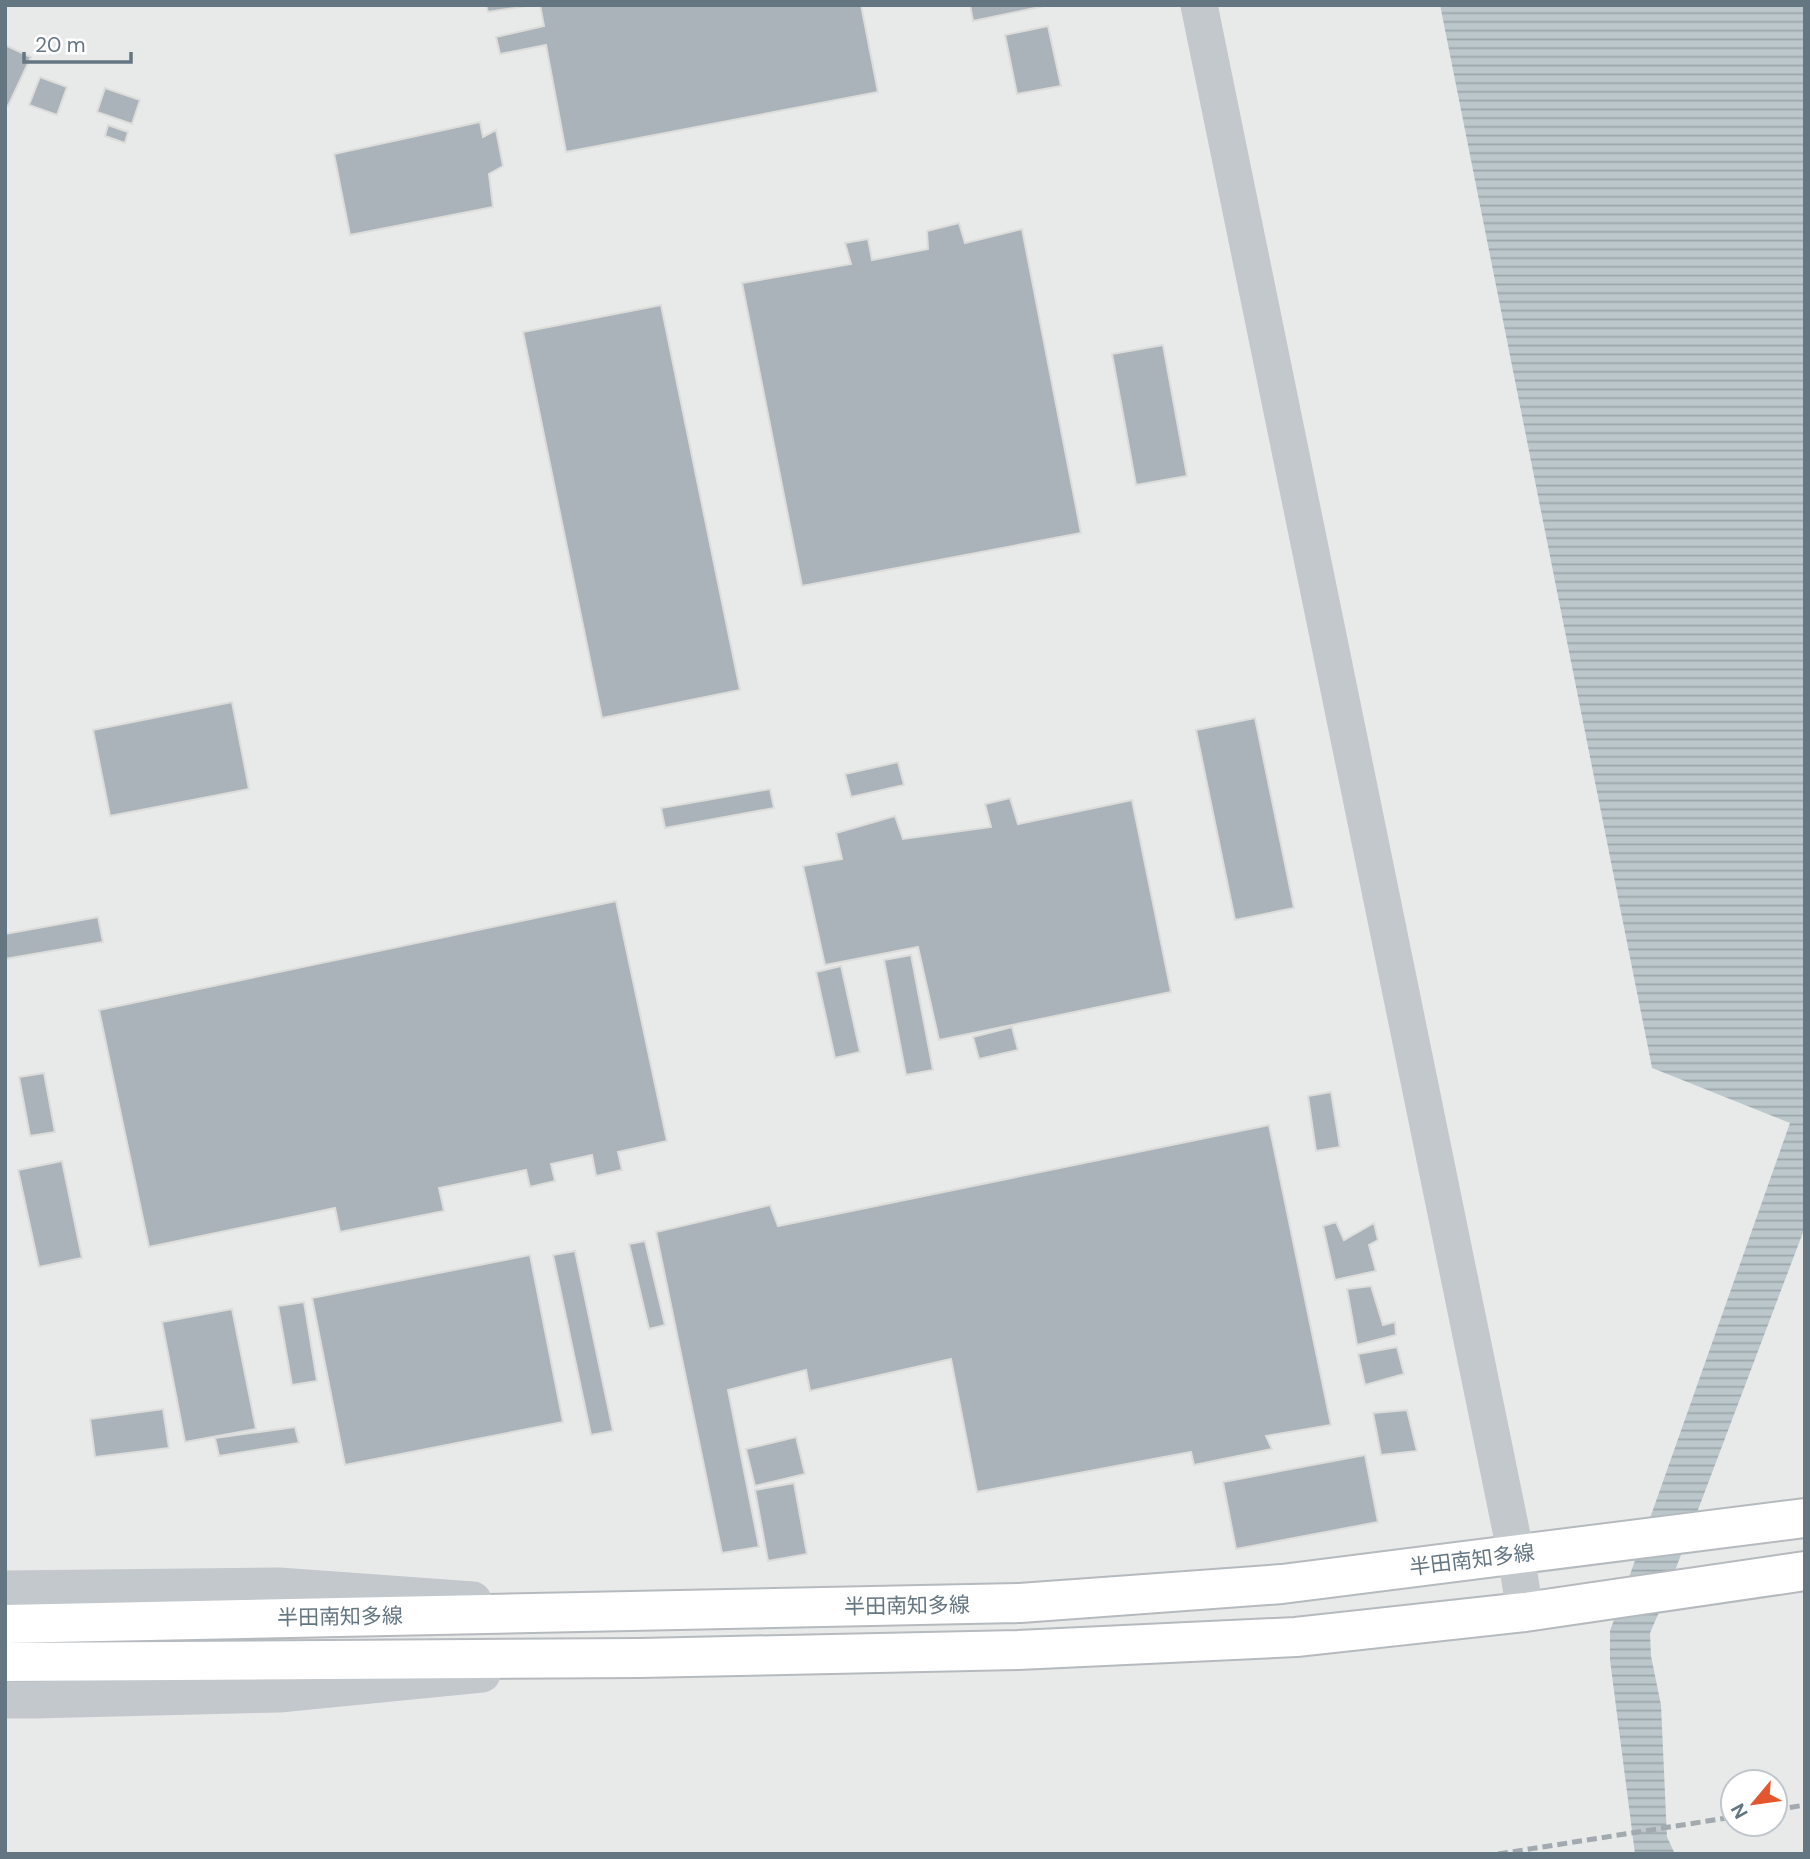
<svg xmlns="http://www.w3.org/2000/svg" width="1810" height="1859" viewBox="0 0 1810 1859" font-family="'DM Sans','Noto Sans JP',sans-serif">
<style>
.built{fill:#e8e9e9;fill-rule:evenodd}
.water{fill:url(#water-rules)}
.building{fill:#aab3b9;stroke:#dcdcda;stroke-width:2}
.lines{fill:none;stroke-linecap:round;stroke-linejoin:round}
.major-casing{stroke:#b5babe;stroke-width:42}
.minor{stroke:#c3c8cc;stroke-width:37}
.major{stroke:#fff;stroke-width:38}
.rail{stroke:#a2aab0;stroke-width:5;stroke-dasharray:10 5;stroke-linecap:butt}
.labels{text-anchor:middle;stroke-width:7;stroke-linejoin:round;paint-order:stroke}
.street-label{font-size:21px;fill:#657683;stroke:#fff}
</style>
<defs>
<pattern id="water-rules" width="6" height="5" patternUnits="userSpaceOnUse" patternTransform="scale(1.75)"><rect width="6" height="5" fill="#bbc7cb"/><path d="M0 2.5h6" fill="none" stroke="#9ca6aa"/></pattern>
</defs>
<rect width="100%" height="100%" fill="#fafaf8"/>
<path class="built" d="M5,5H1440L1652,1068L1805,1128V1854H5ZM1733,1782H1775V1824H1733Z"/>
<path class="water" d="M1440,5H1805V1227L1662,1605L1650,1633L1651,1656L1661,1705L1667,1837L1675,1854H1635L1610,1660V1631L1790,1123L1652,1068Z"/>
<path class="building" d="M486,5H533L488,12Z
M540,5H861L878,92L566,152L546,45L500,54L496,37L544,26Z
M970,5H1049L973,21Z
M1048,26L1061,86L1017,94L1005,35Z
M5,45L31,57L8,106L5,105Z
M40,77L67,87L57,115L29,105Z
M105,88L140,100L132,124L97,112Z
M480,122L483,137L496,130L503,166L489,174L493,207L350,235L334,154Z
M108,125L128,132L125,143L105,136Z
M959,223L965,243L1022,229L1081,533L802,586L742,283L851,264L845,243L868,239L872,260L928,249L927,231Z
M661,305L740,690L602,718L523,332Z
M1163,345L1187,476L1136,485L1112,354Z
M232,702L249,789L110,816L93,730Z
M1255,718L1294,908L1235,920L1196,730Z
M898,762L904,785L851,797L845,774Z
M770,789L774,808L665,828L661,808Z
M1010,798L1018,824L1132,800L1171,992L939,1040L918,947L825,965L803,866L842,859L836,833L895,816L903,839L991,827L985,804Z
M616,901L667,1141L618,1152L622,1170L596,1176L592,1155L551,1164L555,1181L530,1187L526,1170L439,1188L444,1211L340,1232L335,1208L149,1247L99,1010Z
M98,917L103,942L5,959V934Z
M911,955L933,1070L906,1075L884,960Z
M841,966L860,1052L835,1058L816,972Z
M1012,1027L1018,1050L979,1059L973,1037Z
M44,1073L55,1132L30,1136L19,1077Z
M1331,1092L1340,1147L1316,1151L1308,1096Z
M1269,1125L1331,1425L1266,1436L1272,1449L1194,1465L1191,1452L977,1492L951,1359L810,1391L806,1370L728,1390L759,1547L722,1553L656,1232L770,1205L778,1226Z
M62,1161L82,1258L39,1267L18,1170Z
M1336,1222L1344,1240L1374,1223L1378,1240L1369,1245L1376,1271L1335,1280L1323,1226Z
M645,1241L665,1325L649,1329L629,1244Z
M575,1251L613,1431L591,1435L553,1255Z
M530,1255L563,1422L345,1465L312,1298Z
M1371,1286L1383,1325L1395,1322L1396,1335L1357,1345L1347,1289Z
M304,1302L317,1381L292,1385L278,1306Z
M232,1309L256,1429L185,1442L162,1322Z
M1397,1347L1404,1374L1365,1385L1358,1354Z
M163,1409L169,1448L95,1457L90,1419Z
M1407,1410L1417,1451L1381,1455L1373,1413Z
M295,1427L299,1443L219,1456L215,1438Z
M796,1437L805,1474L755,1486L746,1449Z
M1365,1455L1378,1522L1236,1549L1223,1482Z
M794,1483L807,1554L768,1561L755,1490Z"/>
<g class="lines">
<defs>
<path id="major" d="M5,1624L1020,1603L1282,1584L1805,1518
M5,1662L640,1658L1018,1650L1296,1637L1525,1612L1805,1571"/>
</defs>
<use href="#major" class="major-casing"/>
<path class="minor" d="M1199,5L1516,1555L1525,1612
M5,1589L279,1586L473,1600
M5,1700H34L279,1694L482,1674"/>
<use href="#major" class="major"/>
<path class="rail" d="M1775,1810L1805,1805
M1498,1854L1733,1817"/>
</g>
<g class="labels">
<g class="street-label">
<text transform="translate(1472 1560) rotate(-7)" y="7">半田南知多線</text>
<text transform="translate(907 1606) rotate(-1)" y="7">半田南知多線</text>
<text transform="translate(340 1617) rotate(-1)" y="7">半田南知多線</text>
</g>
</g>
<rect width="1810" height="1859" fill="none" stroke="#657683" stroke-width="14"/>
<g transform="translate(1754 1803) rotate(241)"><circle r="33" fill="#ffffff" stroke="#c1c8cd" stroke-width="2"/>
<path d="M0-5L12 26L0 18L-12 26Z" fill="#e4572e"/>
<text y="-10" font-size="19" font-weight="bold" text-anchor="middle" fill="#657683">N</text>
</g>
<path d="M24 52v10h107v-10" fill="none" stroke="#657683" stroke-width="3.5"/>
<text x="35" y="52" font-size="21" fill="#657683" stroke="#ffffff" stroke-width="5" paint-order="stroke">20 m</text>
</svg>
